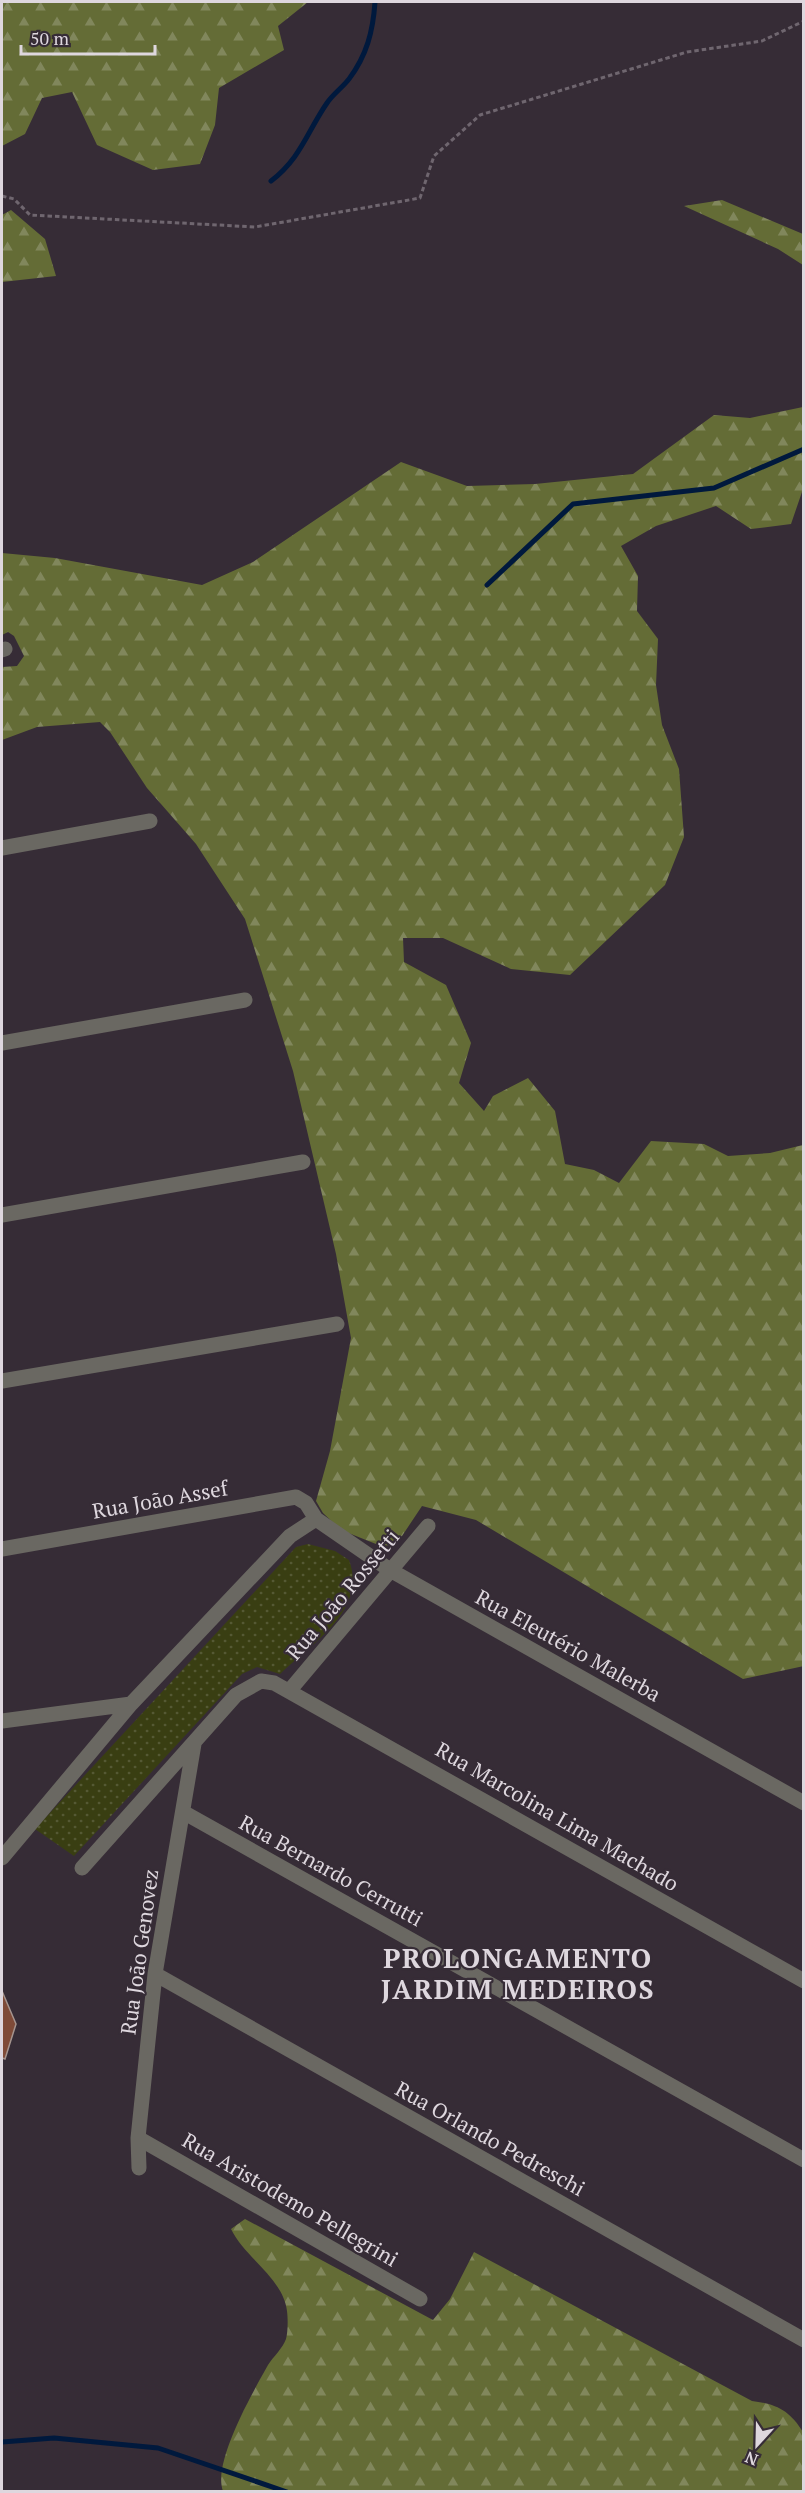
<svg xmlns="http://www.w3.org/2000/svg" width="805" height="2493" viewBox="0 0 805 2493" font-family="'PT Serif',serif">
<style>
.forest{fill:url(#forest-firs)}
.park{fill:url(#park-dots)}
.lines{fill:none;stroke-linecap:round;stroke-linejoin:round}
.stream{stroke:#00193d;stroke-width:5}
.building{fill:#7f4b38;stroke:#a5948e;stroke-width:1.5}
.path{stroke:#6f666f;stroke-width:3;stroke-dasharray:4.5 3;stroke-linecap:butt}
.minor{stroke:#6a6862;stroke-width:15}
.labels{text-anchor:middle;stroke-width:4.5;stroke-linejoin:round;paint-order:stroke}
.street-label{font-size:21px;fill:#ded7de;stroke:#362c36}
.district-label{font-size:27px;font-weight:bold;letter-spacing:1.5px;fill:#ded7de;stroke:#362c36}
</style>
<defs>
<pattern id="forest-firs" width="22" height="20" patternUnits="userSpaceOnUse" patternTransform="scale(1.5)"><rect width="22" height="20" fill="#646c36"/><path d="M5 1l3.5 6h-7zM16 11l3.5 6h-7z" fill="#81875c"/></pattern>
<pattern id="park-dots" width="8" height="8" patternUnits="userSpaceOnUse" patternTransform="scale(1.5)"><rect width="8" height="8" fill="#393e12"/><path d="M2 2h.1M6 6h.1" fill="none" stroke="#555934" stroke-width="1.8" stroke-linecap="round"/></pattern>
</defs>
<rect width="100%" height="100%" fill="#362c36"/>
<path class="forest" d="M2,2H308L278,26L284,50L219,88L215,125L200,164L153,170L97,145L72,92L42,98L25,134L2,146Z
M722,200L803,234V265L778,249L684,206Z
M11,210L45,239L56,276L2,282V215Z
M803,407V489L791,524L751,529L716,506L656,526L621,546L638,576L637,611L658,639L656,685L662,725L679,769L684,837L665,885L570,975L511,969L443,938H403L404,962L446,985L471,1043L459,1083L484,1111L493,1096L528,1078L555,1111L565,1164L594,1170L619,1183L651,1141L704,1144L728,1156L770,1153L803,1145L804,1666L743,1679L476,1520L422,1506L400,1539L391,1545L381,1546L341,1530L323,1513L316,1501L330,1451L351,1338L336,1254L293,1071L245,919L196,844L147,788L110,732L100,722L37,727L2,740V667L17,666L24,656L14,636L8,632L2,635V553L55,558L202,585L253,562L401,462L467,486L535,484L633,474L714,415L750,418Z
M245,2219L433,2320L450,2299L474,2252L752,2401C777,2404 790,2411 803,2432V2491H223C212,2463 253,2392 268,2365C273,2357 283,2348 286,2339C288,2332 288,2318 287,2311C283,2278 245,2258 231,2229Z"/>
<path class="park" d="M308,1544L335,1551L349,1560C368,1610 312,1643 280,1674L257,1667L242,1674L74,1856L35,1829L296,1547Z"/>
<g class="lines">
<path class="stream" d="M271,181C301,158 307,132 327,103C333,94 342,88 349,79C367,55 373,31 375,2
M487,585L573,504L714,488L804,449
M2,2442L54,2438L158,2448L287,2492"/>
</g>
<path class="building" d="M2,1991L16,2024L5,2059L2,2058Z"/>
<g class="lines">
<path class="path" d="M2,196L14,199L30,215L255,227L420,198L434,156L480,115L687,52L762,41L804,21"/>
<path class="minor" d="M2,650L5,649
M2,848L150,821
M2,1043L245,1000
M2,1215L303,1162
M2,1381L337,1324
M2,1549L296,1497L306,1503L316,1519L390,1570L804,1803
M290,1690L428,1526
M2,1721L131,1704
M183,1812L804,2160
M2,1858L131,1704L290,1536L316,1519
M82,1868L236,1695L261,1681L274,1683L804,1981
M155,1974L804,2340
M138,2138L420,2299
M139,2168L138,2138L155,1974L194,1744"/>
</g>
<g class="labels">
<g class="street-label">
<text transform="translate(160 1500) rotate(-10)" y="7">Rua João Assef</text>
<text transform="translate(343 1595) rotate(-50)" y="7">Rua João Rossetti</text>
<text transform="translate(568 1646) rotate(29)" y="7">Rua Eleutério Malerba</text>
<text transform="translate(557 1817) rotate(30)" y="7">Rua Marcolina Lima Machado</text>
<text transform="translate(331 1871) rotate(29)" y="7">Rua Bernardo Cerrutti</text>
<text transform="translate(140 1952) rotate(-82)" y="7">Rua João Genovez</text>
<text transform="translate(490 2139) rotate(29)" y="7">Rua Orlando Pedreschi</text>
<text transform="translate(290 2200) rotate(30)" y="7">Rua Aristodemo Pellegrini</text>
</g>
<g class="district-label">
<text x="518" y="1968">PROLONGAMENTO<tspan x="518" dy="31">JARDIM MEDEIROS</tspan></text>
</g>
</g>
<rect width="805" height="2493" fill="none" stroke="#ded7de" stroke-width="6"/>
<g transform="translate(757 2445) rotate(202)" stroke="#362c36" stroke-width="4.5" paint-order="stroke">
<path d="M0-4.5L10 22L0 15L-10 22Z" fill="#ded7de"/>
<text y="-9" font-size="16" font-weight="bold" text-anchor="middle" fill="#ded7de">N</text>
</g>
<path d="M21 45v9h134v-9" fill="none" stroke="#ded7de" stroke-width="3"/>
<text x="30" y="45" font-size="18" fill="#ded7de" stroke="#362c36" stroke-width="4.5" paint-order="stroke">50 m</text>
</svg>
